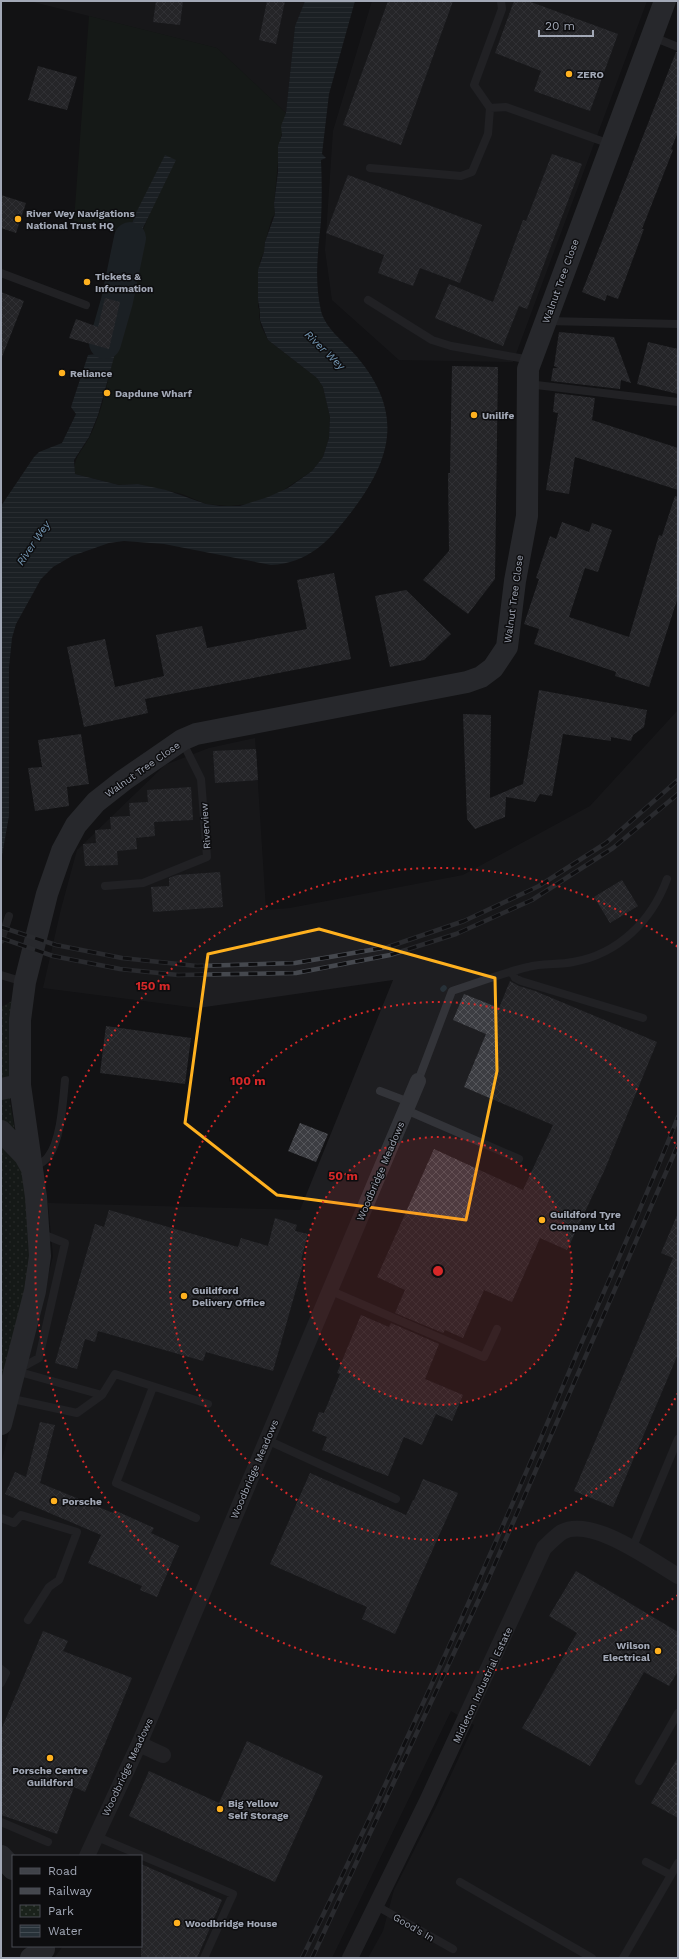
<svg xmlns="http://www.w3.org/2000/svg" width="679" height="1959" viewBox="0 0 679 1959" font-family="'Work Sans',sans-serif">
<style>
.built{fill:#1e1e21}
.grass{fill:#1a221b}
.park{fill:url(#park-dots)}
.water{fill:url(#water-rules)}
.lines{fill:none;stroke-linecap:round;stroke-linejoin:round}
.stream{stroke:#273138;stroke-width:5.5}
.river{stroke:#273138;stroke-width:32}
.building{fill:url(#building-cross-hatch)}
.lane{stroke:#333439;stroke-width:8}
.street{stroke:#333439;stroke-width:16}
.secondary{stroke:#404349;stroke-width:22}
.rail-casing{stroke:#45484e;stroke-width:4.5}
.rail{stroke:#0d0d0f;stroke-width:3;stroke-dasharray:9;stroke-linecap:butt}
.marked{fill:none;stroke:#ffb11f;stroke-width:3;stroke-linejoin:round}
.ring{fill:none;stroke:#d62828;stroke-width:2;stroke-dasharray:2 4}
.poi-dot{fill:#ffb11f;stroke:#0d0d0f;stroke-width:1.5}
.labels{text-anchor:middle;stroke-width:3;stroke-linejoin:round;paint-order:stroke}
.poi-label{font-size:10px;font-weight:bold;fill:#a2a8b6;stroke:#0d0d0f;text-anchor:start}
.street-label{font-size:10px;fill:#a2a8b6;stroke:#0d0d0f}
.water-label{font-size:11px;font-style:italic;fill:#7598b4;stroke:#0d0d0f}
.centre{fill:#d62828;stroke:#0d0d0f;stroke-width:2}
.ring-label{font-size:12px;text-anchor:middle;font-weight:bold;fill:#d62828;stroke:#0d0d0f;stroke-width:3;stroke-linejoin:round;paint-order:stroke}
</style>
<defs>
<pattern id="park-dots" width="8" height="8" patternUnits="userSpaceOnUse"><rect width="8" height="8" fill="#1a221b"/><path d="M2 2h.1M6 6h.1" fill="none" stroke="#383f3a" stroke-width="1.8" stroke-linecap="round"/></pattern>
<pattern id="water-rules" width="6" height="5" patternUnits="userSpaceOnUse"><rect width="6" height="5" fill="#273138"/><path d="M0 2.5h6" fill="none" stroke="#434c53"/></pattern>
<pattern id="building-cross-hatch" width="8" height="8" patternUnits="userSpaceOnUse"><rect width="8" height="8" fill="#3c3d42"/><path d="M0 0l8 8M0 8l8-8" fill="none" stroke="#55565b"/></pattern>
</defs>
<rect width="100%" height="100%" fill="#121214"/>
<path class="built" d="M29,1H305L295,26L286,113L217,48Z
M372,1H647L513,362L399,360L332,300L325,250L333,131Z
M678,710V1958H368L383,1931L394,1890L436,1807L474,1725L451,1711L332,1958H54L63,1946H141V1856H13V1859L1,1845V1464L53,1256L48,1203L300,1210L393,980L198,1008L43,988L61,909L77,850L165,765L209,748L255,738L266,910L290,908L463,875L590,806Z"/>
<path class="grass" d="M89,16L217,48L286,113C283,122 283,133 280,140L274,204L275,214L272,218L265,242L264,252L260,261L258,307L260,311L259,316L261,326L268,340L317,378L323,387L330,417L329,438L323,457L312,471L279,493L249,504L229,506L206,504L182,494L138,484L119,485L75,474C72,459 82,451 89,438C103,411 108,379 115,349L102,346L117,280L130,284L138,242L152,208L136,213L128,234L74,221Z"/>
<path class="park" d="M14,1000L10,1053V1102L29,1211L33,1265L1,1382V1007Z"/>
<path class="water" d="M305,1H355L329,94L322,154L326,158L321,160C322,180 322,201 321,221C318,253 314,278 321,311C326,330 346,343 358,358C405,415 391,461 349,515C328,542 308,563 271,565L164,544L124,541L109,543L72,556L53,567L41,579L16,624L12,638L9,667V816L1,861V506L34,457L39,452L62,443L76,414L71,407L88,355L96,354L102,346L116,350L98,415L89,437L74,460L75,474L119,485L138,484L166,490L206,504L220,506H240L268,497L288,488L312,471L323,457L329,438L330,417L323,387L317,378L268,340L260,320V311L258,300V270L264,252L265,242L275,214L274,204L278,172V146L282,135L281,126L286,113L295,26Z
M165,155L176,160L141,232L130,284L117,280L128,234L136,213Z"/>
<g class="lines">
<path class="stream" d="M443,989L444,988"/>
<path class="river" d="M105,343L117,301L130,238"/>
</g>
<path class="building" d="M156,1H183L180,25L153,22Z
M267,1H285L276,44L259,40Z
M388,1H453L401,145L343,125Z
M514,1H528L618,34L590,111L534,91L541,71L495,53Z
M676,52H678V132L671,149L673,150L642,229H644L618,299L607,295L605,301L582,292Z
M38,66L77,77L67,110L28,100Z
M552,154L582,164L527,309L519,306L503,346L435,318L449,284L493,302L523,220L526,221Z
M348,175L482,225L460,283L420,268L413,286L378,273L384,255L326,233Z
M1,195L26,203L16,233L1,228Z
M1,292L24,301L2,357L1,356Z
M105,298L120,302L109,349L69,338L76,319L98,327Z
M559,332L614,337L631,383L621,380L620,389L551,381L553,368H558L554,366Z
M648,342L678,349V394L637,384Z
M452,366L498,367L495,579L468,614L423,580L449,551L448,473H450Z
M555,393L595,398L592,420L678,448V490L575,457L569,494L546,490L558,413L553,412Z
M675,496L678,497V597L649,687L615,676L616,672L534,644L539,629L524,624L539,579L536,578L550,536L556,539L562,522L589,532L592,523L612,530L598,572L585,568L569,617L629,637L659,535L662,536Z
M334,573L351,659L145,699L148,713L84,727L67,647L105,639L115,687L164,676L156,635L202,626L207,648L307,629L297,580Z
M406,590L451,634L424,660L390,667L375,596Z
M539,690L647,710L644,727L633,735L631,741L611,737V741L563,734L552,796L540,794L535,802L506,797L505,817L475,829L467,819L463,714L491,715L490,798L523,784Z
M81,734L89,784L67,787L69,806L35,811L28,768L42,767L38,740Z
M256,749L258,780L215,783L213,751Z
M191,787L193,820L154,822L155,836L136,838L137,849L117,851L118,865L85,866L83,844L96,843L95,830L111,829L110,817L130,816L129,803L148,802L147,790Z
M220,872L223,907L153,912L151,887L169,886V878L177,875Z
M622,880L638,906L610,923L594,897Z
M510,981L519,986L535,991L657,1042L605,1169L567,1250L540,1238L512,1302L484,1290L463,1338L445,1330L443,1333L395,1313L405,1290L377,1277L434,1149L523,1190L553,1125L464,1087L486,1034L453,1020L464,994L499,1008Z
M106,1026L191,1038L185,1084L100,1073Z
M300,1123L328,1134L316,1162L288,1151Z
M109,1210L238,1247L241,1238L268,1246L275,1218L297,1225L295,1231L308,1234L301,1260L304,1261L273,1371L206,1352L203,1361L98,1331L95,1342L85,1339L77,1369L55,1363L95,1224L104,1227Z
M678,1213V1354L613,1507L574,1491L673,1258L661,1253Z
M361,1315L389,1327L391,1323L439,1344L425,1379L463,1395L452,1421L436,1414L422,1445L404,1437L388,1476L322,1450L327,1437L312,1431L319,1412L324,1413L340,1374L337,1373Z
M40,1422L55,1425L40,1483L113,1513L114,1510L154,1528L151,1533L179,1546L157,1597L140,1590L142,1586L88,1563L101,1535L5,1494L15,1472L26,1477Z
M310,1473L406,1515L413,1500H414L423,1479L458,1493L395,1634L362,1619L367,1607L270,1564Z
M576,1571L678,1632V1671L669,1686L644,1672L590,1766L522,1728L577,1633L549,1616Z
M43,1631L68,1641L63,1651L132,1678L85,1792L74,1787L57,1834L1,1815V1730Z
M247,1741L323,1776L275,1882L129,1816L149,1771L219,1803Z
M678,1757V1818L651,1803Z
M141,1864L222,1900L197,1958H141Z"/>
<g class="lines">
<path class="lane" d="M653,37L678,47
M490,108L474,85L502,9L501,1
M370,168L461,176L472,172L488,134L490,108L506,107L610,144
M1,273L86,305
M368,300L432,340L451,346L531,360
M547,321L678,324
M528,384L678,402
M105,886L143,883L207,857L201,779L182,741
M1,940L9,916
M512,972L515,978L521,981L643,1018
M1,975L24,982
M418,1081L452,991C477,983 502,973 528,967C542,963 559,965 573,962C619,954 652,920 667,879
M380,1091L409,1102
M406,1110L519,1159
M33,1168C38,1165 44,1162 48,1157C61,1141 63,1101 65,1080
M329,1290L484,1357L497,1329
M19,1369L39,1358L65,1243L40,1233
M153,1387L116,1483L196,1518
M102,1395L115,1374L208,1404
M8,1398L77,1413L102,1395L16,1371
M267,1440L396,1499
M1,1518L14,1523L21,1515L77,1532L59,1580L49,1587L28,1620
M632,1549L678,1439
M1,1669L6,1673L1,1683
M639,1781L678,1713
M1,1822L48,1842
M95,1836L233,1894L204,1958
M646,1862L671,1875
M460,1882L592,1958
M375,1905L453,1949
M623,1958L678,1863"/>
<path class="street" d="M139,1744L163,1755
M87,1856L139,1744L418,1081
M350,1958L427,1801L544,1548C549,1543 556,1536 562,1532C592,1516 652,1561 678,1576"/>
<path class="secondary" d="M1,1089L20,1085
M1,1131L25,1156L31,1167
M1,1424L35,1291L40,1256L36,1197L20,1085V1020L25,982L47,894L62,851L76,825L96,802L124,780L156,758L182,740L196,734L467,682L481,677L493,668L507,647L515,581L527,516L528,369L665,1
M1,1856L13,1869
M31,1958L44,1949"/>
<defs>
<path id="rail" d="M1,927L56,945L122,958L197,966L295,963L388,947L464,921L539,886L606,843L678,780
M1,938L53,956L120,969L178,975L296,973L390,955L456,934L532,900L613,848L678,794
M302,1958C400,1759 492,1555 578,1351C612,1273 647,1196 678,1117
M312,1958L487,1582L678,1145"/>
</defs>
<use href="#rail" class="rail-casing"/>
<use href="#rail" class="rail"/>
</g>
<path d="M0 0H679V1959H0ZM319,929L495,978L497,1071L466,1220L277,1195L185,1123L208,954Z" fill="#121214" fill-opacity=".55" fill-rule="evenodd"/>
<path class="marked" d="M319,929L495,978L497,1071L466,1220L277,1195L185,1123L208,954Z"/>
<circle cx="438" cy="1271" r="134" fill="#d62828" fill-opacity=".12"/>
<g class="ring">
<circle cx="438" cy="1271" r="134"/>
<path d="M678 1393A269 269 0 1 1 678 1149"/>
<path d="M678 1595A403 403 0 1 1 678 947"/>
</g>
<g class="poi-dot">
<circle cx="569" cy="74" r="4"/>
<circle cx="18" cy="219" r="4"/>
<circle cx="87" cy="282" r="4"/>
<circle cx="62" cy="373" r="4"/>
<circle cx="107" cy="393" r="4"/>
<circle cx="474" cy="415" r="4"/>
<circle cx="542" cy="1220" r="4"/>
<circle cx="184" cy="1296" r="4"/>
<circle cx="54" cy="1501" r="4"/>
<circle cx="658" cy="1651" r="4"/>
<circle cx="50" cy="1758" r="4"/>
<circle cx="220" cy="1809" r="4"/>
<circle cx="177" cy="1923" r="4"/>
</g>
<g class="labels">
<g class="poi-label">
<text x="577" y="78">ZERO</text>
<text x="26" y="217">River Wey Navigations<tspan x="26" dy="12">National Trust HQ</tspan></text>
<text x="95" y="280">Tickets &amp;<tspan x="95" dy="12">Information</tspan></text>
<text x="70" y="377">Reliance</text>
<text x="115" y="397">Dapdune Wharf</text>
<text x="482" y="419">Unilife</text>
<text x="550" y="1218">Guildford Tyre<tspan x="550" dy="12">Company Ltd</tspan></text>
<text x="192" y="1294">Guildford<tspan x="192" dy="12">Delivery Office</tspan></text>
<text x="62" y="1505">Porsche</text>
<text x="650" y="1649" text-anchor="end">Wilson<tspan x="650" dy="12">Electrical</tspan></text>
<text x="50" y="1774" text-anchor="middle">Porsche Centre<tspan x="50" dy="12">Guildford</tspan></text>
<text x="228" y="1807">Big Yellow<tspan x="228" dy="12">Self Storage</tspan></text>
<text x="185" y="1927">Woodbridge House</text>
</g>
<g class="street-label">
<text transform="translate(560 281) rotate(-70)" y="4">Walnut Tree Close</text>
<text transform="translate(513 599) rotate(-82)" y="4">Walnut Tree Close</text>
<text transform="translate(142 769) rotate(-35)" y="4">Walnut Tree Close</text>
<text transform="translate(205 826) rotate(-94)" y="4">Riverview</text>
<text transform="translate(380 1171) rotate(-67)" y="4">Woodbridge Meadows</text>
<text transform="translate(254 1469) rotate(-67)" y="4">Woodbridge Meadows</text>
<text transform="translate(482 1685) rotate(-65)" y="4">Midleton Industrial Estate</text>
<text transform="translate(127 1767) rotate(-65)" y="4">Woodbridge Meadows</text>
<text transform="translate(414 1927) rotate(30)" y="4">Good's In</text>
</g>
<g class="water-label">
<text transform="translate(325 350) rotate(44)" y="4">River Wey</text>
<text transform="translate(33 543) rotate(-56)" y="4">River Wey</text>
</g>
</g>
<circle cx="438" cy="1271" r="6" class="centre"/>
<g class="ring-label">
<text x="153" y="990">150 m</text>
<text x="248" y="1085">100 m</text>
<text x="343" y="1180">50 m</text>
</g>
<rect width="679" height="1959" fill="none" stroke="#a2a8b6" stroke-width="4"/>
<rect x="12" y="1855" width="130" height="92" fill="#0d0d0f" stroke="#494b52"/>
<rect x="20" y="1868" width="20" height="6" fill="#404349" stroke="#494b52"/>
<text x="48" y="1875" font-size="12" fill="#a2a8b6">Road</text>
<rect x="20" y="1888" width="20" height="6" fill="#45484e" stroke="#494b52"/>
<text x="48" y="1895" font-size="12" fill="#a2a8b6">Railway</text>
<rect x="20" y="1905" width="20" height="12" fill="url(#park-dots)" stroke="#494b52"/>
<text x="48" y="1915" font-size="12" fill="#a2a8b6">Park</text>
<rect x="20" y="1925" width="20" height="12" fill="url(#water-rules)" stroke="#494b52"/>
<text x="48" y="1935" font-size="12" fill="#a2a8b6">Water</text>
<path d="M539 30v6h54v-6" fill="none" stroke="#a2a8b6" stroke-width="2"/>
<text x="545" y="30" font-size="12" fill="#a2a8b6" stroke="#0d0d0f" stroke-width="3" paint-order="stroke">20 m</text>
</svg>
